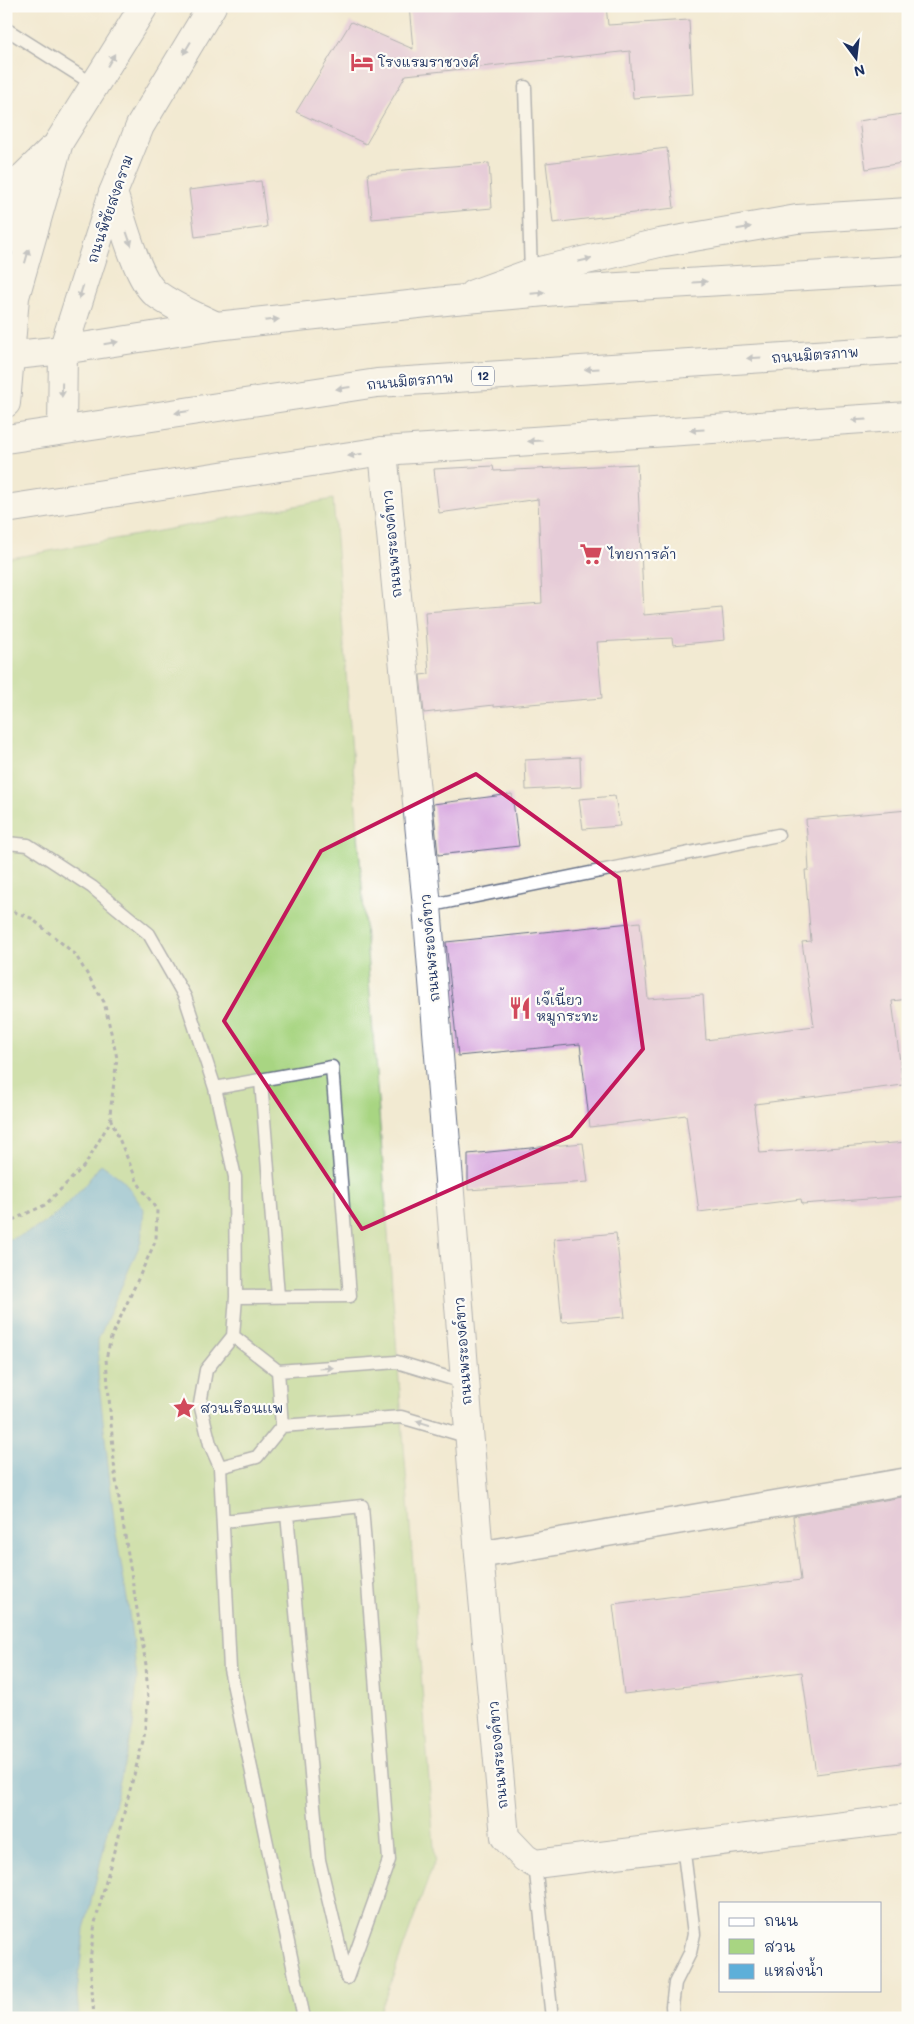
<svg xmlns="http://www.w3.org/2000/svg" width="914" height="2024" viewBox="0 0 914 2024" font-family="Mali,'Playpen Sans Thai',sans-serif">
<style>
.green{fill:#a8d582;stroke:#628270}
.water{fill:#5eafd9;stroke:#3c6f9c}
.building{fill:#d8a8e0}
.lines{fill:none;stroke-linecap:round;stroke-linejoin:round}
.service-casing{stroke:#667087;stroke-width:15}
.minor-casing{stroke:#667087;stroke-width:29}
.tertiary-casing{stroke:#667087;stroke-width:30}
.secondary-casing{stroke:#667087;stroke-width:30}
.primary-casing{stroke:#667087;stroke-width:30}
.path{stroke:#667087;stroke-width:3;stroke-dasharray:4 4;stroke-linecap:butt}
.service{stroke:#fff;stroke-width:12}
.minor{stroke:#fff;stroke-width:26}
.tertiary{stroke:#fff;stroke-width:28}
.secondary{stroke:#fff;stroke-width:28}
.primary{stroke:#fff;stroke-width:28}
.oneway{fill:#8d97ae}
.marked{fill:none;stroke:#c2185b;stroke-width:4;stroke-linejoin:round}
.labels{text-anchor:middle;stroke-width:4.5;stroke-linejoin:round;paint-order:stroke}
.shield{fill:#fdfcf7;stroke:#5f6c8c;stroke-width:1}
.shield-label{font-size:12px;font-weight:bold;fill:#1b2f5e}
.poi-label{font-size:14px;fill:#1b2f5e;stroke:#fdfcf7;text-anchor:start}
.street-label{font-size:14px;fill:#1b2f5e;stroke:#fdfcf7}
</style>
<rect width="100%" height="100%" fill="#fdfcf7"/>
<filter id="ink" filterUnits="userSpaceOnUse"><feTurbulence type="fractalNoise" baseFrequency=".02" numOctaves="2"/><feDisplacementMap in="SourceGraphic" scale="10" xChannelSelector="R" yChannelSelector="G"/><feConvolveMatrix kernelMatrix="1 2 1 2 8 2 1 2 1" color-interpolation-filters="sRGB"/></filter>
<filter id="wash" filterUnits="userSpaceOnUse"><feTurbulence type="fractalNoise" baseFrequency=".0096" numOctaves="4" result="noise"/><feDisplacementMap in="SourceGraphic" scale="20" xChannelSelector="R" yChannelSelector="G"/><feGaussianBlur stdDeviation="1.12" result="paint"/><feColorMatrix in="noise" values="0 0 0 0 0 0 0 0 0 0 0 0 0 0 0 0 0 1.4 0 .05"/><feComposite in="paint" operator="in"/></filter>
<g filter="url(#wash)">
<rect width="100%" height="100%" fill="#f2ead2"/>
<path class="green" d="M333,499L435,1860L378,2018H6V559Z"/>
<path class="water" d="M101,1164L123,1180L144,1209L141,1242L98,1340V1375L115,1528L128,1605L137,1678L133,1727L84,1930L77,1993L79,2018H6V1240C49,1229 76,1198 101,1164Z"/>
<g id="blocks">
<path class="building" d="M409,6H606L608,25L689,20L693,94L633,98L630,51L406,75L366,144L296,112L351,22L413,49Z
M908,113V162L866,169L859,121Z
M667,148L674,208L553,223L546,163Z
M489,163L492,208L372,219L368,173Z
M261,181L267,227L195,237L189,190Z
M637,464L644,615L722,608L725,640L673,645L672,638L597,642L602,698L494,707V705L424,713L420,675L429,674L425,612L542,603L538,499L439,513L434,469L493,466L494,471Z
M580,757L581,787L526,790L525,760Z
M512,794L519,846L438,855L433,804Z
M615,796L620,826L583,829L579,799Z
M908,810V999L892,1001L903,1085L755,1104L754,1108L760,1153L908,1142V1196L802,1204L801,1199L699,1212L686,1115L590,1127L580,1044L458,1056L446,942L640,922L648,999L703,995L706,1040L814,1026L802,942L811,941L805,870H809L806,819Z
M583,1143L588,1182L468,1190V1154Z
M616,1233L625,1317L562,1322L554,1239Z
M908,1496V1762L816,1774L802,1672L624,1694L613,1604L801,1580L793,1516Z"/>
</g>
</g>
<g filter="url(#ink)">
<use href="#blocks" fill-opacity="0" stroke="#667087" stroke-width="1"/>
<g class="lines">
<defs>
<path id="service" d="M6,29L96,86
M525,87L531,273
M6,843L28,845L92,887L149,934L185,997L215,1088L235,1177L236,1297L233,1336L206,1370L200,1404L210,1444L220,1467L230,1669L304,2018
M427,906L778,835
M261,1081L278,1296
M215,1088L332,1067L350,1296L236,1297
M278,1371L397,1362L466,1383
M282,1426L401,1417L469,1437
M220,1467L257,1457L282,1426L278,1371L233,1336
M224,1521L362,1506L389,1860L347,1978L319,1860L287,1514
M535,1864L552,2018
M673,2018L672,2006L675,1983L690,1953L694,1934L683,1845"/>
<path id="minor" d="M479,1555L908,1481"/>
<path id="tertiary" d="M383,451L427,906L479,1555L505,1837L525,1858L535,1864L908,1818"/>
<path id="secondary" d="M6,194L51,150
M473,294L531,273L659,243L797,219L908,212
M6,403L15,297L59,142L144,6
M62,430L63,350L113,193L140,126L212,6
M6,509L383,451L908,416"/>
<path id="primary" d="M113,193C122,218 136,277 155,293C173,307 196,316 216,326
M6,240L59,142
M6,356L63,350L216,326L455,300L568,290L908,270
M6,439L377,383L908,349"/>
</defs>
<use href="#service" class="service-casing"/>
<use href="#minor" class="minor-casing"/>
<use href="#tertiary" class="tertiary-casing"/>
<use href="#secondary" class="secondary-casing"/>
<use href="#primary" class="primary-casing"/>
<path class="path" d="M6,909L31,918L75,954L104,1002L117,1058L110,1114L111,1120L85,1165L45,1205L6,1223
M94,2018L90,1960L95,1923L144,1737L148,1700L146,1665L115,1474L106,1359L111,1338L156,1240L157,1210L138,1183L111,1120"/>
<use href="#service" class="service"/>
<use href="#minor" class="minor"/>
<use href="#tertiary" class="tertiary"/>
<use href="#secondary" class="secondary"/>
<use href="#primary" class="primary"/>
</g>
<defs><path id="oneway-solid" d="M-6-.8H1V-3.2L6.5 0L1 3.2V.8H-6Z" transform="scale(1.25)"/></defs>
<g class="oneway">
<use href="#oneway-solid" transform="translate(187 48) rotate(121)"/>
<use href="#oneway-solid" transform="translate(111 60) rotate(-59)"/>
<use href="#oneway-solid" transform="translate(744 228) rotate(-10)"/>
<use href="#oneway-solid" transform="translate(129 239) rotate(71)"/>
<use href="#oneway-solid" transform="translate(27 256) rotate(-74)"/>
<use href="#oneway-solid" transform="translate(585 260) rotate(-13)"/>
<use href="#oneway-solid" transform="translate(700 282) rotate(-3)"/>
<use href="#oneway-solid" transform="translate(81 292) rotate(108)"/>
<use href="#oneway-solid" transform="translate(538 293) rotate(-5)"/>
<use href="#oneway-solid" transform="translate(272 320) rotate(-6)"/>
<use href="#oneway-solid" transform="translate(111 343) rotate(-9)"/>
<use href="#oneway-solid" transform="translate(754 358) rotate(176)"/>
<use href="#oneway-solid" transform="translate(592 369) rotate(176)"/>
<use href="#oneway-solid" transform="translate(343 388) rotate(172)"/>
<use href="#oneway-solid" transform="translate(62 390) rotate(91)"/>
<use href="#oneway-solid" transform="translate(182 412) rotate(172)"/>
<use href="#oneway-solid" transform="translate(859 420) rotate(176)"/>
<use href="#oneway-solid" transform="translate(697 430) rotate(176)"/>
<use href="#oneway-solid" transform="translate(535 441) rotate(176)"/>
<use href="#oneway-solid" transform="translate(355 455) rotate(171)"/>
<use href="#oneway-solid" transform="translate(326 1368) rotate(-4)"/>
<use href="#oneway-solid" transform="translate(423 1423) rotate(-163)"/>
</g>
</g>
<path d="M0 0H914V2024H0ZM476,774L619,878L643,1049L571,1136L362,1229L224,1021L321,851Z" fill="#f2ead2" fill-opacity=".55" fill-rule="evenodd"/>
<path class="marked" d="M476,774L619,878L643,1049L571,1136L362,1229L224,1021L321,851Z"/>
<defs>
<symbol id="hotel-bare" viewBox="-9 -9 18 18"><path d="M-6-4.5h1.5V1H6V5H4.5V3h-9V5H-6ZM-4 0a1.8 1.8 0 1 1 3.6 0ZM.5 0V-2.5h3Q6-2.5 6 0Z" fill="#d1495b" stroke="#fdfcf7" stroke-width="2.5" paint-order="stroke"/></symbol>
<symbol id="supermarket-bare" viewBox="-9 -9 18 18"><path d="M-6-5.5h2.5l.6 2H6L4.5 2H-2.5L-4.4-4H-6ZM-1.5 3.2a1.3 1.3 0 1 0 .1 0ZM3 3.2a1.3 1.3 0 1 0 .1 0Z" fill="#d1495b" stroke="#fdfcf7" stroke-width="2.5" paint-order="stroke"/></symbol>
<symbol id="restaurant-bare" viewBox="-9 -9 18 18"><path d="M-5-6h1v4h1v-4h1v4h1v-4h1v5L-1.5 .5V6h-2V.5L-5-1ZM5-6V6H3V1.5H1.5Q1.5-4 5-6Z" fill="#d1495b" stroke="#fdfcf7" stroke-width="2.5" paint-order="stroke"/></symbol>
<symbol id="sight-bare" viewBox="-9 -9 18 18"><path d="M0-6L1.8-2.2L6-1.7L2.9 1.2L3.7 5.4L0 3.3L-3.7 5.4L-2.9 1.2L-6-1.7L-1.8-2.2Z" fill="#d1495b" stroke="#fdfcf7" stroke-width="2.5" paint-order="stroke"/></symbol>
</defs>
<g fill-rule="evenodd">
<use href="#hotel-bare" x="346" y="46" width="32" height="32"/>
<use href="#supermarket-bare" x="575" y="538" width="32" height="32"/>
<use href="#restaurant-bare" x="504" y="992" width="32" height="32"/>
<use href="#sight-bare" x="168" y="1392" width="32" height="32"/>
</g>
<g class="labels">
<rect class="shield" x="472" y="366.5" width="22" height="19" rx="4"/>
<g class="shield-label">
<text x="483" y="380">12</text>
</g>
<g class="poi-label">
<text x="378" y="67">โรงแรมราชวงศ์</text>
<text x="608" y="559">ไทยการค้า</text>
<text x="536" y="1005">เจ๊เนี้ยว<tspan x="536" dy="16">หมูกระทะ</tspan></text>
<text x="200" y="1413">สวนเรึอนเเพ</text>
</g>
<g class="street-label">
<text transform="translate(110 209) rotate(-71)" y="5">ถนนพิชัยสงคราม</text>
<text transform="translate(815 355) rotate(-4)" y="5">ถนนมิตรภาพ</text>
<text transform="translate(410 381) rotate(-5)" y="5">ถนนมิตรภาพ</text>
<text transform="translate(392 544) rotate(-95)" y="5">ถนนพระองค์ขาว</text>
<text transform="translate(430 948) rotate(-95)" y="5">ถนนพระองค์ขาว</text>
<text transform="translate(463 1351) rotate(-94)" y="5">ถนนพระองค์ขาว</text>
<text transform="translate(498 1755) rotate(-95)" y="5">ถนนพระองค์ขาว</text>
</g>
</g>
<rect width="914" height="2024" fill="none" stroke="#fdfcf7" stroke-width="25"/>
<rect x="719" y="1902" width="162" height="90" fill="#fdfcf7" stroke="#a3aaba"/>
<rect x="729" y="1918" width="25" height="8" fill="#ffffff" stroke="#a3aaba"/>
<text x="764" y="1926" font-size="15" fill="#1b2f5e">ถนน</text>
<rect x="729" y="1939" width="25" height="15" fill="#a8d582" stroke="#a3aaba"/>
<text x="764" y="1952" font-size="15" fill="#1b2f5e">สวน</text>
<rect x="729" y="1964" width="25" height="15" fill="#5eafd9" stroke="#a3aaba"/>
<text x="764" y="1976" font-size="15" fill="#1b2f5e">แหล่งน้ำ</text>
<g transform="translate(856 58) rotate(165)" stroke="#fdfcf7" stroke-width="4" paint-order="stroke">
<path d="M0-4L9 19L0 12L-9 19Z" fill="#1b2f5e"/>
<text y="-8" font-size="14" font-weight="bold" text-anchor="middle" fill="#1b2f5e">N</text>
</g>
</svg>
